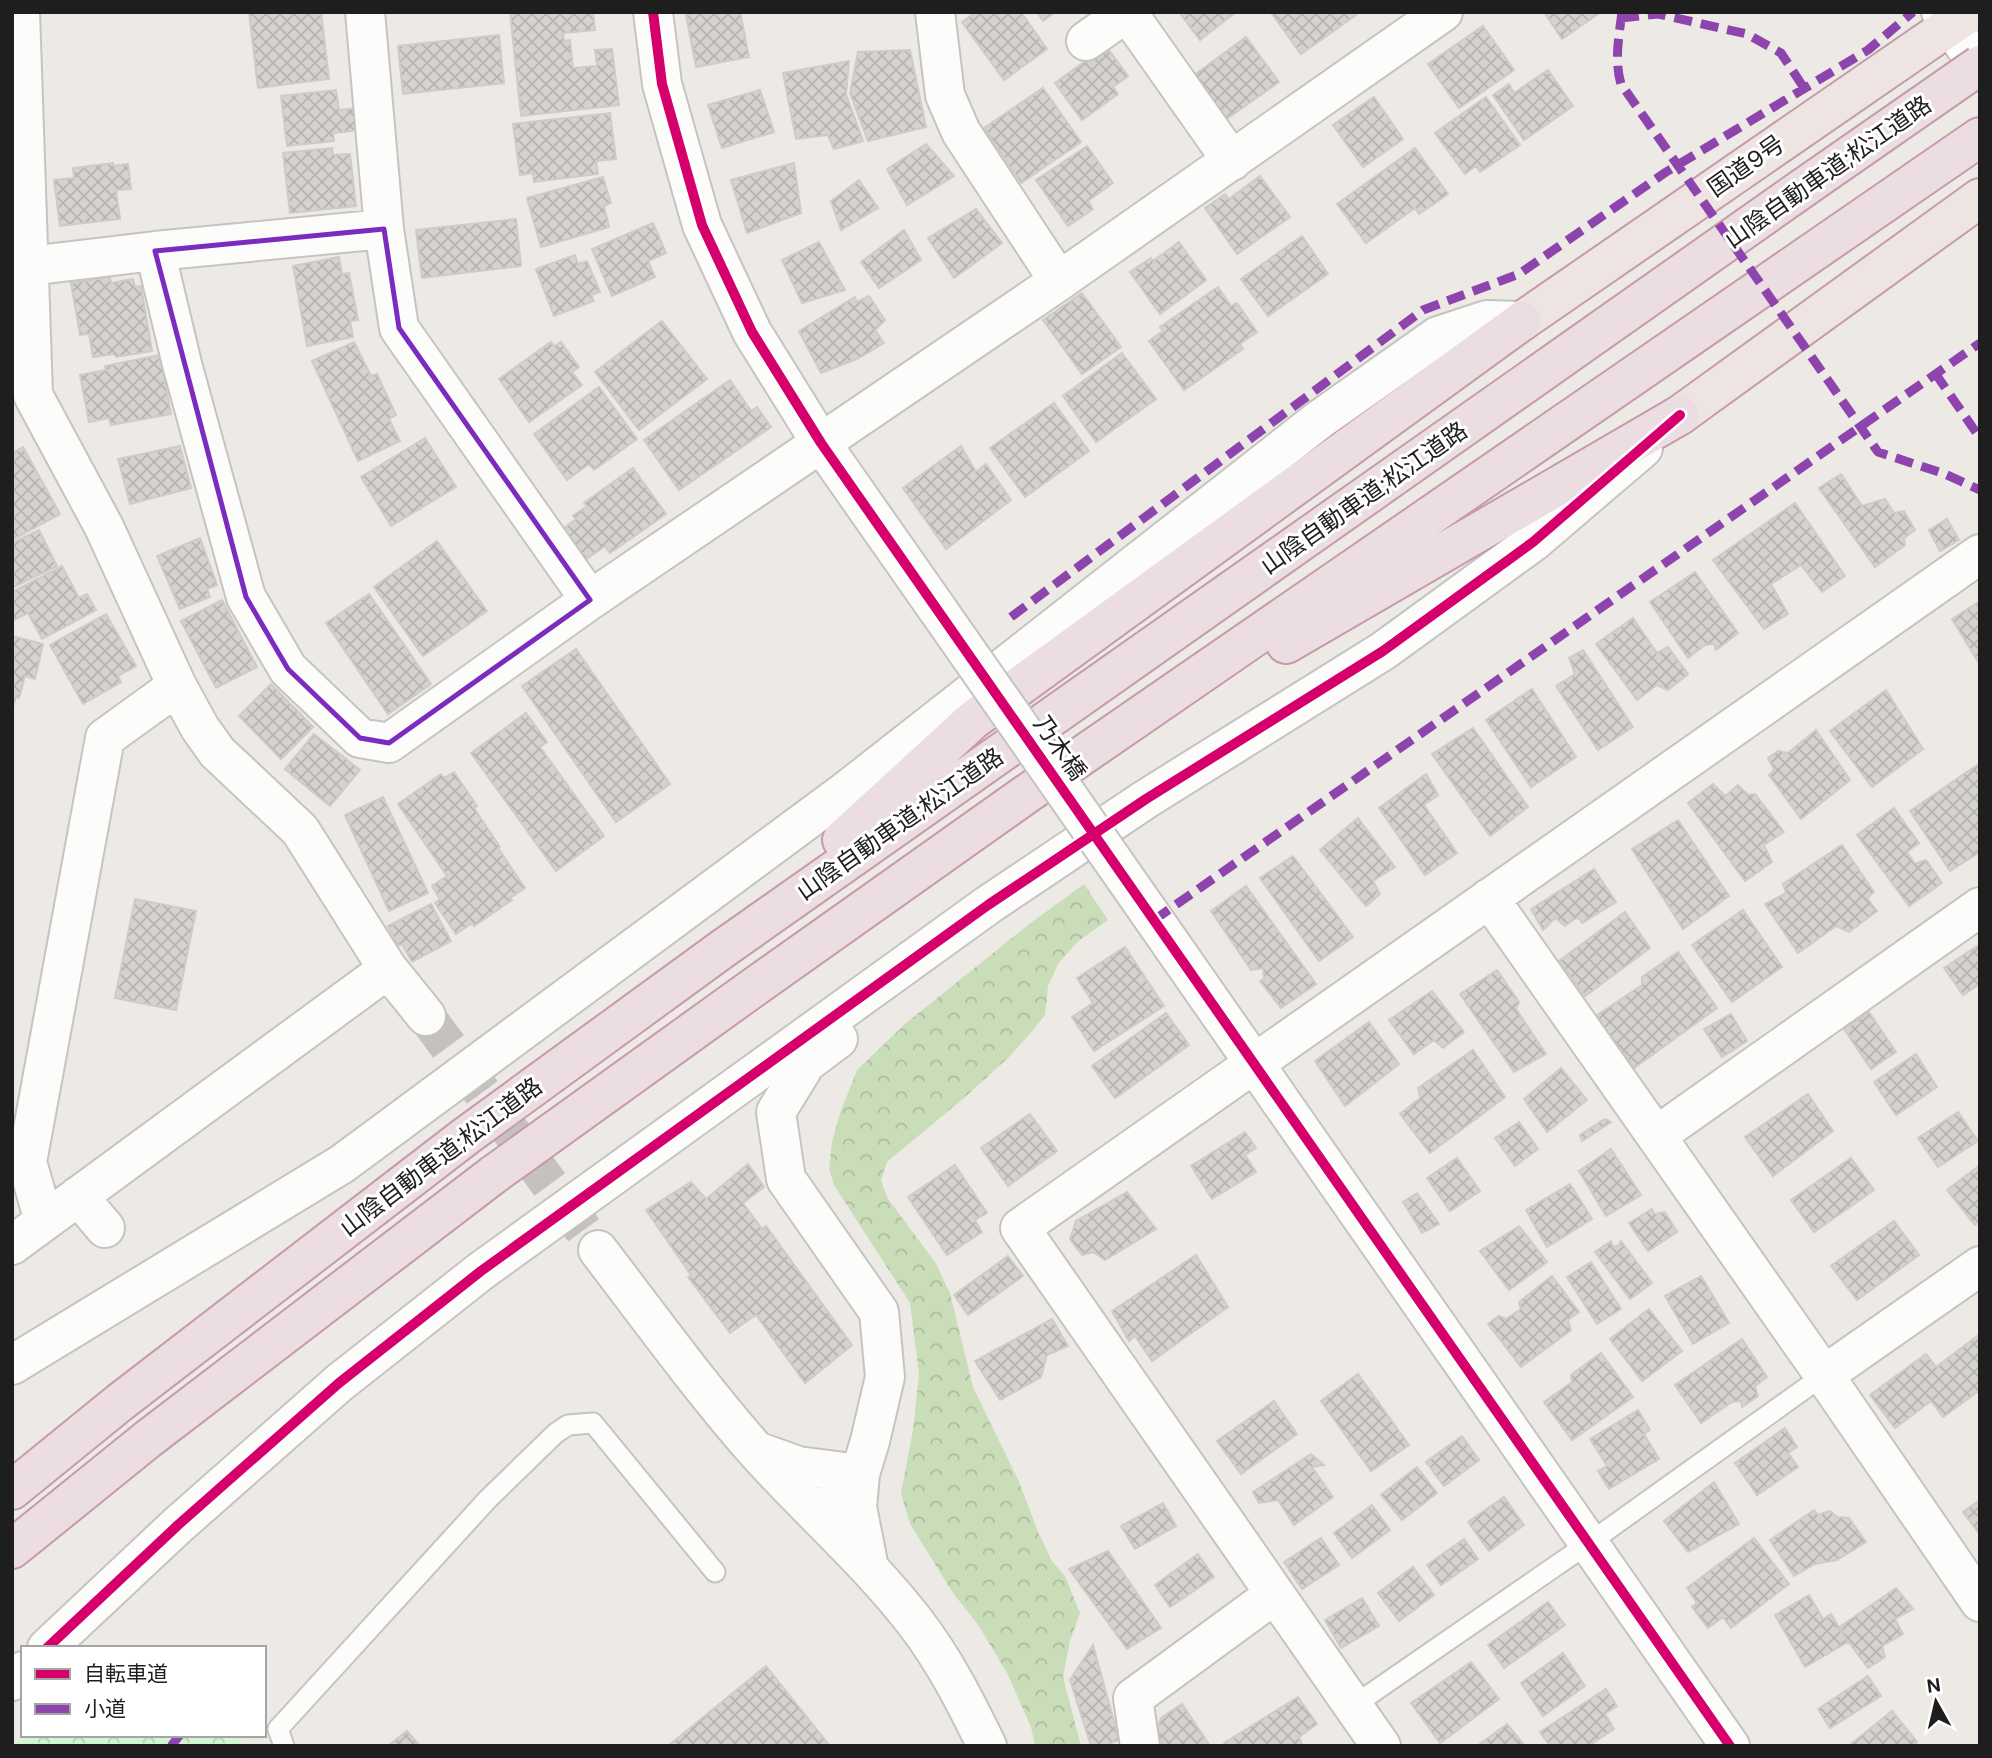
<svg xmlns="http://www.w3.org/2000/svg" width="1992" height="1758" viewBox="0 0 1992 1758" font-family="'DM Sans','Noto Sans JP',sans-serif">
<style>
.forest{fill:url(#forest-crowns)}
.park{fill:url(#park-crowns)}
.building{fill:url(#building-cross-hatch);stroke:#d0cbc7;stroke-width:2}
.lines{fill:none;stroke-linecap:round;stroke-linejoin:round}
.minor-tunnel{stroke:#c4c1be;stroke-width:38;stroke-dasharray:38 19;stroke-linecap:butt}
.service-casing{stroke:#c5c4c2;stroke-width:23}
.minor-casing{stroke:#c5c4c2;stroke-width:42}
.tertiary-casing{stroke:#c5c4c2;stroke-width:42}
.trunk-casing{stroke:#c59aaa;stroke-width:42}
.motorway-casing{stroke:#c59aaa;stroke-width:42}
.service{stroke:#fcfcfb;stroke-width:19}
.minor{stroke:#fcfcfb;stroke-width:38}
.tertiary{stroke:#fcfcfb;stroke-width:38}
.trunk{stroke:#eee4e2;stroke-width:38}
.motorway{stroke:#ebdde1;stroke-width:38}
.tertiary-bridge-casing{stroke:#c5c4c2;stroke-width:42;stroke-linecap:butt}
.motorway-bridge-casing{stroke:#c59aaa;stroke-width:42;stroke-linecap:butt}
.tertiary-bridge{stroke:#fcfcfb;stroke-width:38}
.motorway-bridge{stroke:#ebdde1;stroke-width:38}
.quiet{stroke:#8e44ad;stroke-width:9;stroke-dasharray:18 9;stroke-linecap:butt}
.cycleway-casing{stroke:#fff;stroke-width:15}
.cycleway{stroke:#d6006c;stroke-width:10}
.marked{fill:none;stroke:#7b2cbf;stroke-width:5;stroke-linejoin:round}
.labels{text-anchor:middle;stroke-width:6;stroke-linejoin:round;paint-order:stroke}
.street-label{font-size:24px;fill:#1e1e1e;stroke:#fff}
</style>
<defs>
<pattern id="forest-crowns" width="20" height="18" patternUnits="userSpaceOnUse" patternTransform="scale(1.75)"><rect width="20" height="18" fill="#c9ddb9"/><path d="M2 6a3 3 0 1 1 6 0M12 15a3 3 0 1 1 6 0" fill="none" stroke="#acbd9f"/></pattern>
<pattern id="park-crowns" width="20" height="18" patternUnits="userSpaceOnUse" patternTransform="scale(1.75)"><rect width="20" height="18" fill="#d2f6cf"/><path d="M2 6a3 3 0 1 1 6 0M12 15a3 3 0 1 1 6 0" fill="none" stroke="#b4d2b1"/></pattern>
<pattern id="building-cross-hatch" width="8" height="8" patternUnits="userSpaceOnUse" patternTransform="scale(1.75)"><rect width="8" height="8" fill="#d5d2cf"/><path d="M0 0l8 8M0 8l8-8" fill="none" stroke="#b6b4b1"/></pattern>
</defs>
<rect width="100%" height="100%" fill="#edeae6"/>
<path class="forest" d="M1084,884L1108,920L1077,942L1058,964L1048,986L1045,1015L1034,1029L1009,1057L964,1098L887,1162L881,1181L888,1199L935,1262L950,1293L973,1387L1020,1484L1038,1532L1052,1561L1065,1576L1080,1613L1070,1641L1063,1677L1081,1746H1035L1031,1727L1007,1673L979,1626L953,1593L910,1524L901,1493L913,1430L919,1374L910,1303L834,1185L829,1169L832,1142L840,1113L857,1070L905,1024L1028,925Z"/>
<path class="park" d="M25,1735H233L245,1746H13Z"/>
<path class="building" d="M249,12H321L329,79L258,88Z
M510,12H593L595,30L563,33L564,41L570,40L573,68L597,66L595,50L612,49L619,105L521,116Z
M699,12H740L749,57L696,67L686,15Z
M976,12H1021L1047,49L1004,80L962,22Z
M1037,12H1055L1043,21Z
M1179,12H1236L1200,40Z
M1275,12H1354L1356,15L1301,54L1272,14Z
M1544,12H1601L1562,39Z
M1483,26L1514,70L1459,108L1428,64Z
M499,35L504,83L403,94L398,46Z
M1246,37L1279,82L1225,120L1193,76Z
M1106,46L1128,76L1113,87L1118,94L1082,120L1055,83Z
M910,50L926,127L868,141L850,93L858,52Z
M849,61L846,94L863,141L834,149L828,135L796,139L783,73Z
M1548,70L1573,106L1524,140L1493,95L1509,84L1514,93Z
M1043,88L1081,142L1021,183L984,128Z
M336,90L339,110L357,108L360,130L333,133L334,141L287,146L281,96Z
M760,90L774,132L722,148L708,105Z
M1374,97L1403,139L1363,167L1333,125Z
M1486,97L1520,145L1480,172L1476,166L1465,174L1435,133Z
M610,113L616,159L596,161L598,174L534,182L533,173L520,175L513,124Z
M926,144L954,176L907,205L887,169Z
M1087,146L1113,183L1088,201L1093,209L1068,226L1036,180Z
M332,148L333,155L350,154L356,206L290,213L283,153Z
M1415,148L1448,194L1419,214L1415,208L1366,243L1337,204Z
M113,163L114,166L128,164L131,189L116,190L120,219L60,226L54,180L74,178L73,168Z
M794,163L801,213L747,233L731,180Z
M1260,176L1290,217L1237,254L1205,208L1225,194L1229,199Z
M603,177L611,203L604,206L609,227L541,247L527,198Z
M859,180L878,208L841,230L831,201Z
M976,209L1002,243L954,278L928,238Z
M516,219L521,266L422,278L416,230Z
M653,223L666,253L648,261L655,277L612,296L592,249Z
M904,230L921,260L879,288L861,262Z
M1302,236L1328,274L1268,316L1241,279Z
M819,242L845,290L802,303L782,260Z
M1179,242L1206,280L1160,314L1130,272L1151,258L1153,261Z
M575,255L578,264L587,261L600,292L591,295L594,301L554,316L536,269Z
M339,257L342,274L349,273L358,320L350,321L353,337L307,346L293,266Z
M110,277L111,283L133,279L135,287L141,286L152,351L116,357L114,354L93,357L89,334L80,335L71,283Z
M1218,287L1231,306L1237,303L1257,332L1240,344L1243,349L1184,390L1149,341L1163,331L1160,327Z
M1082,293L1121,347L1082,374L1043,320Z
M869,296L885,320L875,330L884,343L859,358L821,373L799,331L855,297L857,302Z
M662,321L707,379L639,430L595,372Z
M354,342L371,376L377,374L396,415L389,419L400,441L358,461L312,361Z
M551,342L554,346L561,342L579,367L572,372L582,385L529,422L499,379Z
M1122,353L1156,399L1096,442L1063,396Z
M160,355L171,414L111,425L109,418L89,422L80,375L106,370L105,366Z
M730,380L751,411L757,407L771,427L679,490L644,440Z
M599,387L637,439L594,470L589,464L567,480L534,434Z
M1054,403L1089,451L1025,497L990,448Z
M425,438L456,487L391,526L361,477Z
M180,446L191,488L130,504L118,459Z
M961,446L976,472L986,464L1011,500L946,549L903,488Z
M23,447L60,514L12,540V453Z
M633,468L666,514L610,553L605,546L585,560L563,529L576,519L573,516L587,506L584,503Z
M1841,474L1862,506L1885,499L1894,513L1904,511L1915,530L1904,538L1905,545L1875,567L1819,488Z
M1795,503L1845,576L1822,592L1801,565L1771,584L1788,614L1764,629L1713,560Z
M1947,519L1959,540L1940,551L1929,530Z
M39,530L57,566L12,588V543Z
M200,538L217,585L207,589L210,597L180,609L157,556Z
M437,541L487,611L423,656L374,587Z
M62,566L79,598L87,594L96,610L42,639L28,613L12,621V592Z
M1695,572L1738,633L1716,650L1714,644L1705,645L1688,658L1650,602Z
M369,594L431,684L388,714L326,623Z
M222,600L257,667L216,688L181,621Z
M1980,601V665L1952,619Z
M106,614L136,666L118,676L121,682L83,704L50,645Z
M1633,618L1657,653L1668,647L1688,674L1668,690L1657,685L1637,700L1596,644Z
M12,636L43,644L35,679L25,676L19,698L16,697L12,710Z
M576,649L670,784L616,822L522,686Z
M1583,650L1633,727L1598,750L1556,686L1575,674L1569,658Z
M271,684L313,727L281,759L239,716Z
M1532,689L1576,757L1531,787L1486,720Z
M1886,690L1923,749L1872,787L1830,731Z
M526,713L547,742L540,747L604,836L556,871L471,753Z
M1473,728L1528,807L1490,836L1432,754Z
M1816,730L1850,780L1801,819L1769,775L1774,770L1768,758L1778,751L1788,753Z
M314,734L360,770L330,806L285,769Z
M1980,763V852L1950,871L1910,811Z
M454,772L477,806L474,808L500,847L498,848L525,888L510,898L512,900L474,926L472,923L456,934L435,903L440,899L432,886L447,876L398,804L441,774L444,778Z
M1426,774L1438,795L1424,805L1457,853L1425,875L1379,808Z
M1713,784L1725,796L1738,785L1748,795L1755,794L1784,832L1764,845L1772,862L1745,881L1688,803Z
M383,797L428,893L389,911L345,815Z
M1894,808L1919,843L1907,852L1915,864L1926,860L1942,883L1909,906L1857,835Z
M1358,818L1395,867L1373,881L1380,894L1366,906L1320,850Z
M1678,820L1729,896L1683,929L1632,849Z
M1842,845L1874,892L1867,898L1877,911L1849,932L1836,926L1798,953L1765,904L1786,893L1783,884Z
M1293,856L1353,937L1319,961L1260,878Z
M1594,869L1616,902L1582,923L1579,918L1574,919L1565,926L1555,918L1543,930L1531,909Z
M1246,886L1316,984L1281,1008L1260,981L1264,979L1263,968L1251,970L1211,911Z
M135,899L196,911L176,1010L115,998Z
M431,904L451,941L412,962L402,944L398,946L388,926Z
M1743,910L1782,967L1732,1002L1692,945Z
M1625,912L1650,948L1585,996L1559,961Z
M1980,944V984L1963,995L1944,968Z
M1125,947L1164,1006L1094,1051L1072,1017L1093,1003L1077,978Z
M1678,952L1717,1008L1634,1068L1596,1016L1642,985V977Z
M1497,970L1519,1002L1516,1009L1546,1054L1514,1072L1460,994Z
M1432,991L1464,1032L1443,1048L1434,1040L1414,1054L1389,1020Z
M1869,1012L1896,1052L1871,1069L1844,1029Z
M1166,1013L1189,1045L1115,1098L1092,1066Z
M1731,1014L1747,1041L1722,1057L1704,1029Z
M1369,1022L1399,1064L1345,1106L1315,1061Z
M1473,1050L1505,1097L1430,1153L1400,1114L1420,1098L1418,1088Z
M1916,1054L1937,1087L1896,1115L1874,1082Z
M1561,1068L1587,1100L1547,1132L1524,1099Z
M1808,1094L1833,1131L1773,1176L1745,1137Z
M1958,1112L1978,1141L1938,1167L1918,1138Z
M1030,1114L1057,1151L1008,1186L981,1148Z
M1605,1119L1611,1122L1582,1141L1580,1135Z
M1519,1122L1538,1149L1515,1166L1495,1138Z
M1245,1132L1256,1148L1245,1155L1256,1172L1212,1199L1191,1166Z
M1611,1149L1641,1195L1606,1216L1579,1171Z
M1457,1158L1480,1191L1450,1211L1427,1178Z
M1851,1158L1874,1190L1814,1232L1791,1200Z
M748,1164L764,1187L743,1203L762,1229L766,1226L852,1345L805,1383L756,1315L730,1333L688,1277L691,1275L646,1210L691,1182L706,1199Z
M955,1165L987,1213L975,1220L982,1232L947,1255L908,1197Z
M1980,1165V1221L1975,1225L1947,1190Z
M1570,1184L1592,1219L1547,1247L1526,1210Z
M1127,1192L1156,1229L1105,1260L1093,1252L1082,1255L1070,1239L1076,1221Z
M1417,1193L1439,1224L1422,1233L1403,1202Z
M1652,1209L1654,1214L1665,1212L1677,1232L1648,1251L1629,1223Z
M1894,1221L1919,1255L1857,1300L1831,1266Z
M1519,1226L1547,1262L1509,1290L1480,1251Z
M1611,1241L1613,1247L1618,1246L1621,1241L1652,1283L1630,1299L1595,1252Z
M1196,1255L1228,1307L1152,1361L1135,1336L1129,1341L1112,1311Z
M1008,1256L1023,1276L968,1315L954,1295Z
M1591,1262L1621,1309L1597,1324L1567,1277Z
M1552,1276L1579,1312L1568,1320L1571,1330L1521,1367L1488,1324L1499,1316L1506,1319L1521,1309L1519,1302Z
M1701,1276L1729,1323L1693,1344L1665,1296Z
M1649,1309L1682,1351L1642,1381L1610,1339Z
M1052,1319L1068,1346L1047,1355L1041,1377L1000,1400L975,1361Z
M1980,1334V1390L1943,1417L1931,1401L1895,1428L1870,1395L1926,1354L1936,1367Z
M1742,1339L1767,1377L1755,1386L1758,1396L1742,1407L1741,1401L1732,1402L1701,1423L1675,1385Z
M1601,1353L1633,1397L1572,1440L1544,1402L1572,1382L1571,1375Z
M1358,1374L1409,1445L1371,1471L1321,1401Z
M1274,1401L1297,1434L1241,1474L1217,1441Z
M1638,1410L1650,1430L1644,1434L1659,1459L1609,1489L1598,1471L1607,1466L1590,1439Z
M1785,1428L1797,1447L1788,1453L1798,1467L1757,1495L1735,1463Z
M1462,1436L1479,1460L1444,1486L1426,1462Z
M1311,1454L1324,1465L1312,1467L1333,1497L1294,1525L1278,1500L1259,1503L1253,1492Z
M1417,1467L1437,1493L1402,1520L1381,1495Z
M1714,1482L1739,1524L1688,1552L1664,1521Z
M1504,1497L1524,1525L1489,1551L1468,1522Z
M1980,1500V1535L1963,1512Z
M1163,1503L1176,1526L1135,1549L1121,1526Z
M1372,1505L1390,1530L1352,1558L1334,1533Z
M1814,1510L1818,1515L1830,1511L1837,1517L1849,1518L1866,1542L1837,1560L1815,1564L1794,1576L1770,1540Z
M1321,1538L1339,1565L1302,1589L1284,1562Z
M1754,1538L1789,1584L1731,1628L1723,1617L1708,1628L1692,1607L1697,1603L1687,1588Z
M1464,1539L1478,1559L1441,1585L1427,1565Z
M1108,1551L1161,1628L1127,1649L1069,1569Z
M1198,1554L1214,1577L1170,1607L1155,1585Z
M1413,1567L1434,1595L1399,1621L1378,1593Z
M1896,1588L1913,1609L1895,1619L1903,1634L1882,1646L1885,1657L1868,1668L1838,1628Z
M1809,1595L1823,1619L1831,1614L1848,1642L1805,1667L1775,1615Z
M1362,1598L1379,1626L1341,1648L1325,1620Z
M1548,1602L1565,1625L1504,1668L1488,1645Z
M1093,1645L1119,1740L1104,1746H1091L1070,1680Z
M1563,1653L1585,1686L1543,1716L1521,1683Z
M1471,1662L1499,1699L1440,1743L1411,1703Z
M766,1666L830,1746H668Z
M1868,1676L1881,1696L1830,1728L1818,1709Z
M1606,1689L1617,1706L1605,1714L1614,1729L1588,1746H1550L1540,1732Z
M1298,1697L1317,1724L1299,1737L1303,1746H1226L1224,1743Z
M1182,1704L1210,1746H1164L1156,1733L1161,1718Z
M1892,1711L1917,1742L1913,1746H1853L1851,1744Z
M1507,1724L1525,1746H1477Z
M407,1731L420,1746H388Z"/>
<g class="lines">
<path class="minor-tunnel" d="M426,1016L598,1250"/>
<defs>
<path id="service" d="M1353,1706L1589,1543L1824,1375
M284,1746L278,1729L488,1499L556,1433L568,1425L593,1423L715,1572"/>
<path id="minor" d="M20,12L33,395L104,527L177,686L200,728L217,752L300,830L388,969L426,1016
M935,12L945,95L961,132L1059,281
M1127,12L1232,161
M1941,12L1980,68
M1086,41L1126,13
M384,229L399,328L590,600
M155,251L182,364L246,597L288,669L360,738L389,743L590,600L1059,281L1443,12
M12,265L29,266L155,251L384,229L365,12
M1489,898L1824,1375L1980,1602
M1656,1136L1980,907
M78,1196L105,1228
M44,1221L27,1162L105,738L177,686
M12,1245L388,969
M598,1250C650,1318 700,1387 756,1451C808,1509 867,1560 915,1622C945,1661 966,1703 987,1746
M12,1365L342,1164L846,791L1319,420L1438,336L1487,320L1522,321
M1824,1375L1980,1266
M759,1452L798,1466L860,1474L857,1507L869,1568
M818,1515L860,1474L870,1441L885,1377L879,1312L786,1179L776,1112L806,1063L838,1039
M1275,1594L1381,1746
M47,1648L178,1525L339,1383L481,1271L988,905L1146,799L1383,651L1533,542L1643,448
M12,1681L23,1671
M1140,1746L1133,1698L1275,1594L1020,1228L1980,554"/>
<path id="tertiary" d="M653,12L662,84L702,225L752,332L821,443L938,610
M1148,911L1730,1746"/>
<path id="trunk" d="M1522,321L1970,12
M1680,415L1980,198"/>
<path id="motorway" d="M1286,644L1680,415
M842,840L973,720L1522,321
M12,1490L119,1403L466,1136L721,950L1803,188
M12,1549L148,1439L493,1175L750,990L1025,795L1980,137"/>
</defs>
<use href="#service" class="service-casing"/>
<use href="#minor" class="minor-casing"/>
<use href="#tertiary" class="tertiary-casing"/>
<use href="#trunk" class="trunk-casing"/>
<use href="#motorway" class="motorway-casing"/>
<use href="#service" class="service"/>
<use href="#minor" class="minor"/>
<use href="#tertiary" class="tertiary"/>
<use href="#trunk" class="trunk"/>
<use href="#motorway" class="motorway"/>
<defs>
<path id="tertiary-bridge" d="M938,610L1148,911"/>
<path id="motorway-bridge" d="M1803,188L1980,65"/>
</defs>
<use href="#tertiary-bridge" class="tertiary-bridge-casing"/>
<use href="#motorway-bridge" class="motorway-bridge-casing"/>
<use href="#tertiary-bridge" class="tertiary-bridge"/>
<use href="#motorway-bridge" class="motorway-bridge"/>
<path class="quiet" d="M1622,12C1619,36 1614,60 1621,84L1878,452L1945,474L1980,490
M1621,18L1658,14L1747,34L1781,53L1804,88
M1935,373L1980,438
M1011,617L1423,310L1519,274L1666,172L1868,50L1913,12
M1154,920L1980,343
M171,1746L180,1735"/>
<defs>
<path id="cycleway" d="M653,12L662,84L702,225L752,332L821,443L1730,1746
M47,1648L178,1525L339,1383L481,1271L988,905L1146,799L1383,651L1533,542L1680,415"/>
</defs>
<use href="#cycleway" class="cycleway-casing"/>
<use href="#cycleway" class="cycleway"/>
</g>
<path class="marked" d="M384,229L399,328L590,600L389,743L360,738L288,669L246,597L155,251Z"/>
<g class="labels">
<g class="street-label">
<text transform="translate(1746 166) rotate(-35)" y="8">国道9号</text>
<text transform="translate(1828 172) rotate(-35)" y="8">山陰自動車道;松江道路</text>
<text transform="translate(1364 498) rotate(-35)" y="8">山陰自動車道;松江道路</text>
<text transform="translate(1060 748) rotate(55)" y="8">乃木橋</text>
<text transform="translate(900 824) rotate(-35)" y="8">山陰自動車道;松江道路</text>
<text transform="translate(441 1157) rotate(-37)" y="8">山陰自動車道;松江道路</text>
</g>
</g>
<rect width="1992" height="1758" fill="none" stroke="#1e1e1e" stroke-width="28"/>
<rect x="21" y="1646" width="245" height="91" fill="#ffffff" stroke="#a5a5a5" stroke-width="2"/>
<rect x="35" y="1669" width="35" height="10" fill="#d6006c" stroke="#a5a5a5" stroke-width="2"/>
<text x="84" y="1681" font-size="21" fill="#1e1e1e">自転車道</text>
<rect x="35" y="1704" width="35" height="10" fill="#8e44ad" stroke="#a5a5a5" stroke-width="2"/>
<text x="84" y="1716" font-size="21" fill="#1e1e1e">小道</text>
<g transform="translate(1936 1702) rotate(352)" stroke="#ffffff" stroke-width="5" paint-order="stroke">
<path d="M0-5L12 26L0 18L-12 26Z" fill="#1e1e1e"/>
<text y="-10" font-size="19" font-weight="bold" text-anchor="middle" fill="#1e1e1e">N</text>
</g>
</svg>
